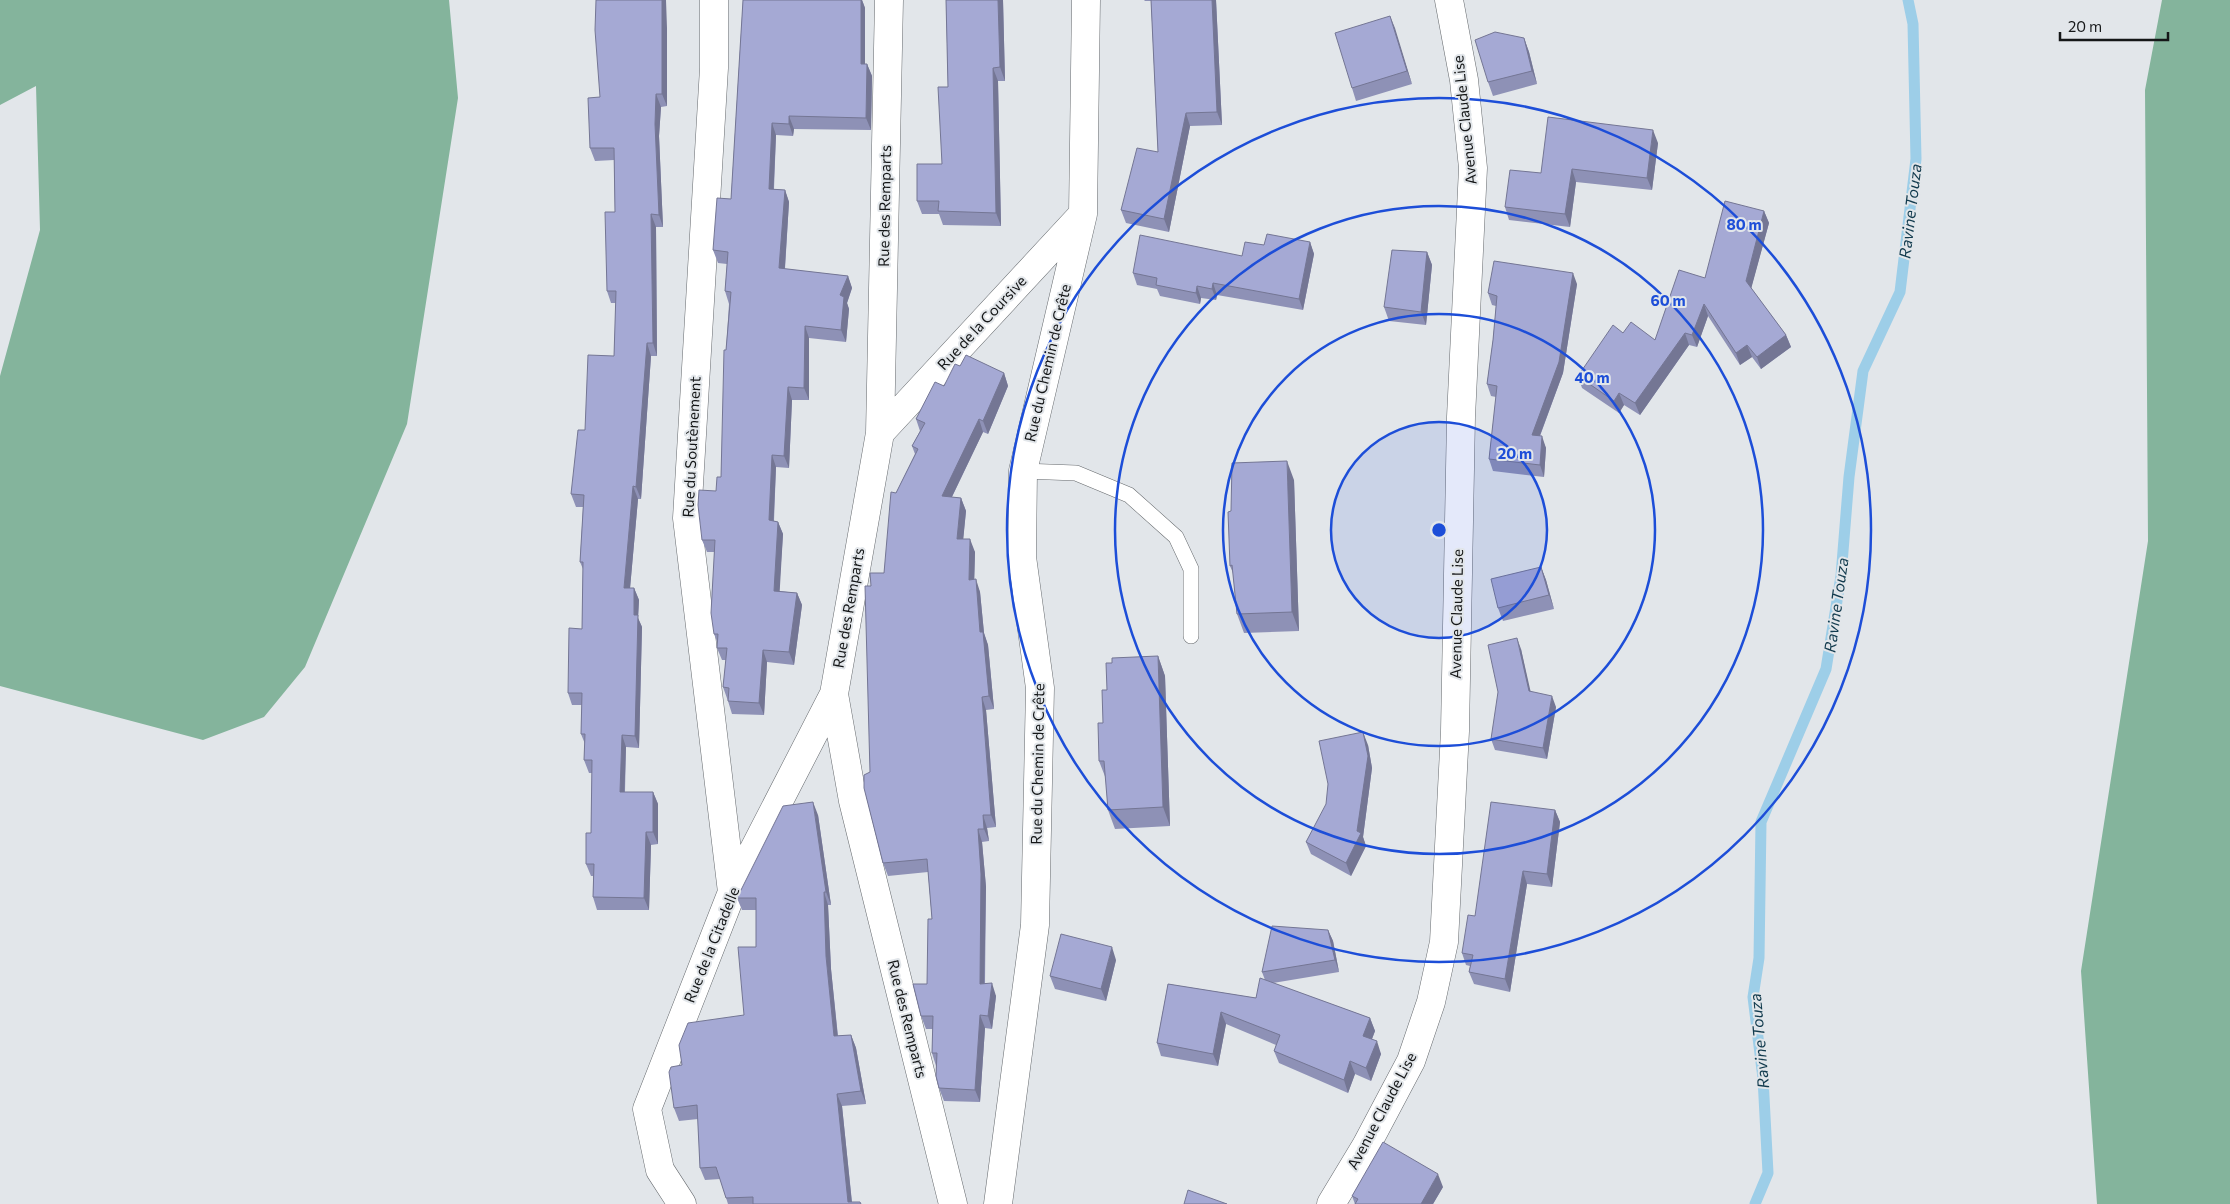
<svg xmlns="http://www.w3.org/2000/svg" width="2230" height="1204" viewBox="0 0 2230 1204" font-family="Commissioner,sans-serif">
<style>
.forest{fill:#84b49c}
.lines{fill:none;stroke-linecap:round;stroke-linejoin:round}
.stream{stroke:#9dcee8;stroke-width:11}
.service-casing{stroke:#666a6e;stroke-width:16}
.minor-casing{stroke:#666a6e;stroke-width:29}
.tertiary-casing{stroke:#666a6e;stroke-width:29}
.service{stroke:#fff;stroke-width:15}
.minor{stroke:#fff;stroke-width:28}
.tertiary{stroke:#fff;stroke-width:28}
.wall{fill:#8e91b6}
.shaded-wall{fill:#747694}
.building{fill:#a5a9d4;stroke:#747694}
.ring{fill:none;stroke:#1d4ed8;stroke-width:2.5}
.labels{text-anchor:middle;stroke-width:4;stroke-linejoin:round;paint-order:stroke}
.street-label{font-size:15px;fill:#151718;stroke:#e2e6ea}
.water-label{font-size:16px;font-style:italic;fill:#123b4e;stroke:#e2e6ea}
.centre{fill:#1d4ed8;stroke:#e2e6ea;stroke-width:2.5}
.ring-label{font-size:15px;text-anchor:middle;font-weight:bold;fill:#1d4ed8;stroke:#e2e6ea;stroke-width:4;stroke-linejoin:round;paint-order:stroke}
</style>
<rect width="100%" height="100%" fill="#e2e6ea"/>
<path class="forest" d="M0,0H449L458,98L407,424L305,667L264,717L203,740L0,686V376L40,230L36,86L0,105Z
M2162,0H2230V1204H2097L2081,971L2148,541L2145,90Z"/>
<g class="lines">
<path class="stream" d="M1755,1204L1768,1173L1763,1078L1753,997L1759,958L1761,822L1826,669L1841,576L1849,477L1863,371L1900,292L1916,159L1913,24L1908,0"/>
<defs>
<path id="service" d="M1023,471L1076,473L1129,495L1176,537L1191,569V636"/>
<path id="minor" d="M714,0V68L687,518L732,892
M889,0L880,433L834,694L853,801L953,1204
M880,433L1082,215
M682,1204L660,1170L647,1109L732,892L834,694
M998,1204L1035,925L1040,688L1022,557L1023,471L1083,214L1086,0"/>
<path id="tertiary" d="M1331,1204L1366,1146L1411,1061L1431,1002L1444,942L1455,731L1461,417L1473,168L1464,80L1449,0"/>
</defs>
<use href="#service" class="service-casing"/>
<use href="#minor" class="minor-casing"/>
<use href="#tertiary" class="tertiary-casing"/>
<use href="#service" class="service"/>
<use href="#minor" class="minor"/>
<use href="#tertiary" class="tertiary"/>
</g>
<path class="wall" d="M743,0H862L865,8V64H867L872,76L871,130L794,129L793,136L776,135L774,189L785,190L789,202L785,269L848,276L852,288L847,303L849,309L846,342L809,338V400H792L789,468L776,467L774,521L778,522L783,534L779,591L797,593L802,605L794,665L767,662L764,715L732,714L728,701L723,687L726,660H722L717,648L718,644L714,634V552H707L702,540L721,477L726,350L729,304L725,291L727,264L718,263L713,250L731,199Z
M946,0H1003L1005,81H998L1001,226L943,225L939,214H922L917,201L942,164L948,87Z
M1144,0H1216L1222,125L1190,126L1169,232L1126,223L1121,210L1158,152L1151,1H1145Z
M1390,16L1412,84L1356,101L1352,88Z
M667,28V106L661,107L659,136L663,227H656L657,356H651L641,499H638L630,588H634L639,600L638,618L642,627L639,748L626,747L625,792H653L658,804V844L651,845L649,910H597L593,897V876H591L586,864L591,833L592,773H589L584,760L585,744L581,734L582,705H572L568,693L582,629L583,569L580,562L583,507H576L571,494L585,430L614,356L616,303H611L607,291L615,212L614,160L595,161L590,148L600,97Z
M1524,38L1529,52L1537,84L1493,96L1488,82Z
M1658,143L1652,190L1576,182L1570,227L1509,220L1505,207L1541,173Z
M1764,211L1769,223L1751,288L1786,335L1791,347L1761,369L1752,357L1740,365L1708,316L1697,347L1689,345L1640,415L1624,405L1619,413L1582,388L1578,376L1623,333L1655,340L1705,278Z
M1310,242L1314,254L1303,310L1217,295L1216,300L1201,298L1200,304L1160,296L1157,289L1137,285L1133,273L1242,256L1264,245Z
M1427,252L1432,265L1426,325L1389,321L1384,307Z
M1577,284L1563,373L1540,436L1546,448L1544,477L1493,471L1489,459L1496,397L1491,396L1487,384L1493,340L1496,306L1492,305L1488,293Z
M960,366L1004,373L1008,386L988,434L983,432L952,497L961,498L966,511L963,539L975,552L974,579L980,592L984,633L988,645L994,709L986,710L996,827L987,828L989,841L982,842L986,887L985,983L996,996L992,1029L985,1028L980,1102L944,1101L939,1088L936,1066L932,1053L933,1029H926L921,1016L927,984L932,919L928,872L888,876L883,863L870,772L871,586L884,573L896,493L915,454L912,446L920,431L916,419Z
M1294,480L1299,631L1244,633L1237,614L1233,573L1230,566L1231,511Z
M1541,567L1546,580L1554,609L1503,621L1498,608Z
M1521,649L1530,692L1556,707L1547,759L1495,750L1491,739Z
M1158,656L1165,676L1170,826L1115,829L1108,810L1106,779L1099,761L1107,690L1112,663Z
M1368,745L1372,768L1363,837L1366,846L1351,876L1311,854L1306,842Z
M1555,810L1560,822L1552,887L1527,884L1510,992L1474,984L1469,972L1470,966L1466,965L1462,953L1475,916Z
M818,815L831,905H828L831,969L838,1036L851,1035L856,1048L866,1104L842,1106L852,1202L861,1204H728L720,1179L705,1180L700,1168L698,1119L679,1121L674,1108L682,1065L744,1015L756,947V910H742L737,898Z
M1328,930L1333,941L1339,972L1273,983L1370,1018L1375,1031L1372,1039L1381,1054L1371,1081L1355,1074L1348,1093L1279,1063L1274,1051L1276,1045L1226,1024L1218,1066L1161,1056L1157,1043L1168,984L1256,998L1265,980L1262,972Z
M1116,960L1106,1001L1055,989L1050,976Z
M1443,1187L1433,1204H1355L1352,1196Z"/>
<path class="shaded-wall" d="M662,0H666L667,28V106L662,94Z
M861,0H862L865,8V76L861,64Z
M998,0H1003L1005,81L1000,67Z
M1212,0H1216L1222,125L1217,112Z
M1390,16L1395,28L1412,84L1407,71Z
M1524,38L1529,52L1537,84L1532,71Z
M867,64L872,76L871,130L866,118Z
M993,68L998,81L1001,226L996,213Z
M656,94L661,107L659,136L663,227L659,215L655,124Z
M1186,113L1190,126L1169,232L1164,219Z
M789,116L794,129L793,136L789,124Z
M772,123L776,135L773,201L769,189Z
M1653,130L1658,143L1652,190L1647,178Z
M1572,169L1576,182L1570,227L1565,214Z
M785,190L789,202L784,281L779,268Z
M1764,211L1769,223L1750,293L1746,281Z
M651,214L656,227L657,356L653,343Z
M1310,242L1314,254L1303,310L1299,299Z
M1427,252L1432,265L1426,325L1421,312Z
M1573,273L1577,284L1563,373L1536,446L1532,435Z
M848,276L852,288L847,303L849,309L846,342L841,330L840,295Z
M1213,283L1217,295L1216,300L1212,289Z
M1197,286L1201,298L1200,304L1196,293Z
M1704,304L1708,316L1697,347L1692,335Z
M805,326L809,338V400L804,388Z
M1685,333L1689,345L1640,415L1635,403Z
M1786,335L1791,347L1761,369L1757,357Z
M647,343L651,356L641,499L636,487Z
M1747,345L1752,357L1740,365L1736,353Z
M1004,373L1008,386L988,434L983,421Z
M788,387L792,400L789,468L784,456Z
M1619,393L1624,405L1619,413L1614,401Z
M979,419L983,432L946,509L942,496Z
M1542,436L1546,448L1544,477L1540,465Z
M772,455L776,467L773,533L769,520Z
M1287,461L1294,480L1299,631L1292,612Z
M633,486L638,499L629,600L624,588Z
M961,498L966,511L962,552L957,539Z
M778,522L783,534L779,603L774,591Z
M970,539L975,552L974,592L969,580Z
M1541,567L1546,580L1554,609L1549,595Z
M976,579L980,592L984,633L988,645L994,709L989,696L980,632Z
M634,588L639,600L638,618L642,627L639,748L635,736Z
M797,593L802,605L794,665L789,652Z
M1517,638L1521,649L1533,702L1529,691Z
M763,650L767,662L764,715L759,703Z
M1158,656L1165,676L1170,826L1163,807Z
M1552,696L1556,707L1547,759L1543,748Z
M982,697L986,710L996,827L991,815Z
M1363,732L1368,745L1372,768L1363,837L1366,846L1351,876L1346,863L1357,831Z
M622,735L626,747L624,804L620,792Z
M653,792L658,804V844L653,832Z
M813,802L818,815L831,905L826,892Z
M1555,810L1560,822L1552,887L1547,874Z
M983,815L987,828L989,841L984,829Z
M978,829L982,842L986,887L984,996L980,984Z
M646,832L651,845L649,910L644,898Z
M1523,871L1527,884L1510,992L1505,979Z
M824,892L828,905L831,969L839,1049L834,1036L826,956Z
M1328,930L1333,941L1339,972L1335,960Z
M1112,947L1116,960L1106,1001L1101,989Z
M992,983L996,996L992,1029L988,1016Z
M1221,1012L1226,1024L1218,1066L1213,1054Z
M980,1015L985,1028L980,1102L975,1090Z
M1370,1018L1375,1031L1368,1049L1363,1036Z
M851,1035L856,1048L866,1104L861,1091Z
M1377,1041L1381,1054L1371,1081L1366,1068Z
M1350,1061L1355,1074L1348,1093L1344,1080Z
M837,1094L842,1106L852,1204L848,1202Z
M1438,1174L1443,1187L1433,1204H1421Z"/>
<path class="building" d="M596,0H662V94H656L655,124L659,215L651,214L653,343H647L636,487L633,486L624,588H634V615H638L635,736L622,735L620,792H653V832H646L644,898L593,897L594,864H586V833H591L592,760H584L585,734H581L582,693H568L569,628L582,629L583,562H580L584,495L571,494L578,430H585L588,355L614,356L616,291H607L605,212H615L614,148H590L588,98L600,97L595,30Z
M743,0H861V64H867L866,118L789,116V124L772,123L769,189L785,190L779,268L848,276L840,295L844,297L841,330L805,326L804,388L788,387L784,456L772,455L769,520L778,522L774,591L797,593L789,652L763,650L759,703L728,701L729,688L723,687L727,648H717L718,634H714L711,613L715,540H702L698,505L699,490L716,491L717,477H721L724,350H726L731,292L725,291L728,252L713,250L717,198L731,199Z
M946,0H998L1000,67L993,68L996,213L938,211L939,201H917V164H942L938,87H948Z
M1151,0H1212L1217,112L1186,113L1164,219L1121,210L1137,148L1158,152Z
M1390,16L1407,71L1352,88L1335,33Z
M1495,32L1524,38L1532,71L1488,82L1475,40Z
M1548,117L1653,130L1647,178L1572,169L1565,214L1505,207L1510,170L1541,173Z
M1725,201L1764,211L1746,281L1786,335L1757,357L1747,345L1736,353L1704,304L1692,335L1685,333L1635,403L1619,393L1614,401L1578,376L1613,325L1623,333L1631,322L1655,340L1679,270L1705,278Z
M1267,234L1310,242L1299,299L1213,283L1212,289L1197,286L1196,293L1156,285L1157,278L1133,273L1140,235L1242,256L1245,242L1264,245Z
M1392,250L1427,252L1421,312L1384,307Z
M1494,261L1573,273L1559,362L1532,435L1542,436L1540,465L1489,459L1497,386L1487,384L1493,340L1497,296L1488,293Z
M966,355L1004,373L983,421L979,419L942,496L961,498L957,539H970L969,580L976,579L980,632H983L989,696L982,697L991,815H983L984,829H978L981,874L980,984L992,983L988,1016L980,1015L975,1090L939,1088L936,1076L937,1053H932L933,1016H921L913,984H927L928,919H932L927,859L883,863L864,788V775L870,772L865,586H871L870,573H884L891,492L896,493L918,449L912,446L925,423L916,419L935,382L944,386L955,364L960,366Z
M1287,461L1292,612L1237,614L1232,565L1230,566L1228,512L1231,511L1232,463Z
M1541,567L1549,595L1498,608L1491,579Z
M1517,638L1529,691L1552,696L1543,748L1491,739L1498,692L1488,645Z
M1158,656L1163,807L1108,810L1104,761H1099L1098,723H1103L1102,690H1107L1106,663H1112V658Z
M1363,732L1368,756L1357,831L1361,833L1346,863L1306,842L1326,804L1328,784L1319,741Z
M813,802L826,892H824L826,956L834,1036L851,1035L861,1091L837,1094L848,1202H860L861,1204H753V1197L726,1198L716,1167L700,1168L697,1105L674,1108L669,1072L671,1067L682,1065L679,1045L688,1023L744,1015L738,947H756V898H737L783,806Z
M1491,802L1555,810L1547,874L1523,871L1505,979L1469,972L1473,955L1462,953L1468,915L1475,916Z
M1272,926L1328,930L1335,960L1262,972Z
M1061,934L1112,947L1101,989L1050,976Z
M1260,978L1370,1018L1363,1036L1377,1041L1366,1068L1350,1061L1344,1080L1274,1051L1280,1035L1221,1012L1213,1054L1157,1043L1168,984L1256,998Z
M1383,1142L1438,1174L1421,1204H1355L1358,1199L1352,1196Z
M1188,1190L1227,1204H1184Z"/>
<circle cx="1439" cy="530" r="108" fill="#1d4ed8" fill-opacity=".12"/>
<g class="ring">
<circle cx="1439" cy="530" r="108"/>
<circle cx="1439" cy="530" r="216"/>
<circle cx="1439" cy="530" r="324"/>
<circle cx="1439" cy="530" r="432"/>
</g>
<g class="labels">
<g class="street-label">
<text transform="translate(1465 120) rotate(-96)" y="5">Avenue Claude Lise</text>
<text transform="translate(885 206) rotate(-89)" y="5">Rue des Remparts</text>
<text transform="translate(982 323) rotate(-47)" y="5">Rue de la Coursive</text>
<text transform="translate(1048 363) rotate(-77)" y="5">Rue du Chemin de Crête</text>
<text transform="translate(692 447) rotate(-87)" y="5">Rue du Soutènement</text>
<text transform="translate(849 608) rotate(-80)" y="5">Rue des Remparts</text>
<text transform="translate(1457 614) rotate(-89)" y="5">Avenue Claude Lise</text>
<text transform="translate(1038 764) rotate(-89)" y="5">Rue du Chemin de Crête</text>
<text transform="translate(712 945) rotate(-68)" y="5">Rue de la Citadelle</text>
<text transform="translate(907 1019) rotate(76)" y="5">Rue des Remparts</text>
<text transform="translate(1382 1111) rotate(-62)" y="5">Avenue Claude Lise</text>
</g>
<g class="water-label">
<text transform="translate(1910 211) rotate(-83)" y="6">Ravine Touza</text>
<text transform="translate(1836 605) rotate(-82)" y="6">Ravine Touza</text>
<text transform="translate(1759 1041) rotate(-95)" y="6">Ravine Touza</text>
</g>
</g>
<circle cx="1439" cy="530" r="8" class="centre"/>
<g class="ring-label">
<text x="1744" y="230">80 m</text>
<text x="1668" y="306">60 m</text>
<text x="1592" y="383">40 m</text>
<text x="1515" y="459">20 m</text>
</g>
<path d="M2060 32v8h108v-8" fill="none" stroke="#151718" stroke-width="2.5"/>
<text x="2068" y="32" font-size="15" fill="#151718" stroke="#e2e6ea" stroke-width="4" paint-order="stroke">20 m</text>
</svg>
